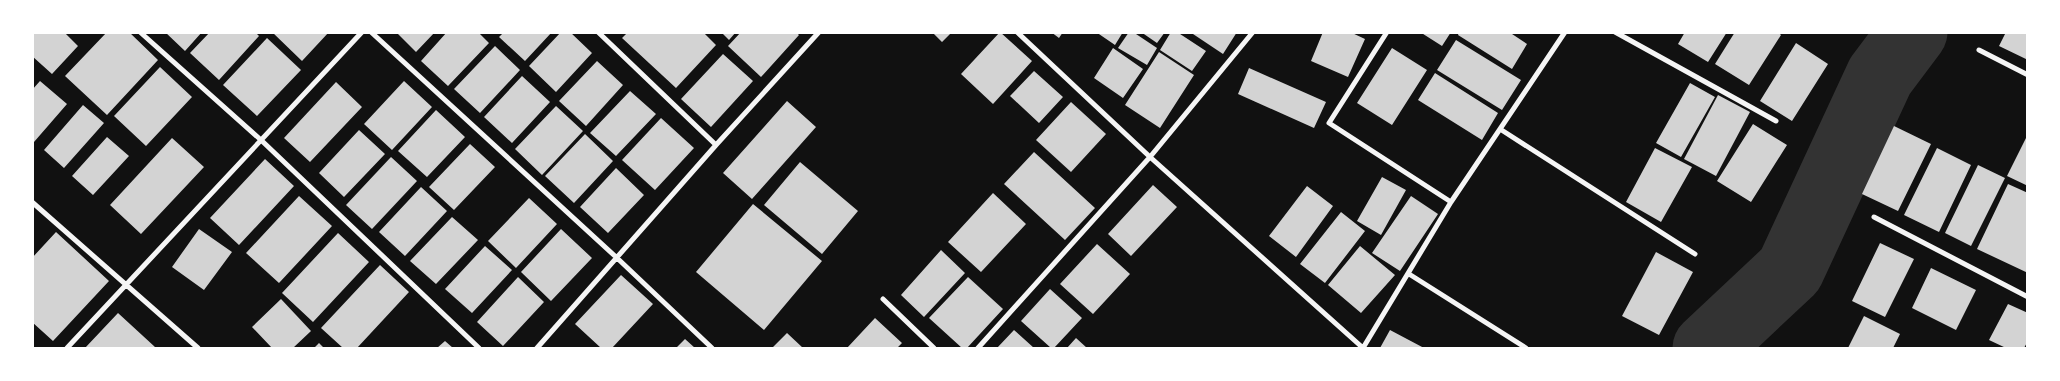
<svg xmlns="http://www.w3.org/2000/svg" width="2060" height="381" viewBox="0 0 2060 381" font-family="Roboto,sans-serif">
<style>
.lines{fill:none;stroke-linecap:round;stroke-linejoin:round}
.river{stroke:#333;stroke-width:69}
.building{fill:#d3d3d3}
.minor{stroke:#f5f5f5;stroke-width:5}
</style>
<rect width="100%" height="100%" fill="#111"/>
<g class="lines">
<path class="river" d="M1707,348L1790,270L1880,76L1913,32"/>
</g>
<path class="building" d="M32,32H64L78,46L52,74L32,56Z
M107,32H129L158,60L107,115L65,76Z
M165,32H202L185,51Z
M210,32H255L259,36L219,80L190,53Z
M272,32H329L302,61Z
M396,32H435L416,52Z
M447,32H478L489,43L448,86L421,61Z
M504,32H552L525,61L499,37Z
M561,32H570L592,53L556,92L529,66Z
M628,32H703L716,45L676,88L622,38Z
M721,32H736L729,40Z
M741,32H796L799,35L761,77L728,46Z
M932,32H952L942,42Z
M1000,32L1032,61L993,104L961,74Z
M1051,32H1063L1059,38Z
M1096,32H1123L1115,45Z
M1129,32H1133L1157,48L1147,65L1118,48Z
M1141,32H1165L1157,43Z
M1171,32H1177L1206,51L1192,71L1160,50Z
M1190,32H1237L1223,54Z
M1323,32H1350L1365,39L1348,77L1311,61Z
M1420,32H1451L1442,46Z
M1459,32H1509L1527,44L1512,69L1458,35Z
M1685,32H1727L1708,62L1678,44Z
M1735,32H1778L1781,35L1749,85L1715,64Z
M2006,32H2028V60L1999,46Z
M267,38L301,70L257,116L223,85Z
M1456,40L1521,80L1502,110L1437,70Z
M1796,43L1828,64L1792,121L1760,101Z
M495,46L520,70L480,113L454,89Z
M1113,48L1143,69L1123,98L1094,78Z
M1392,48L1427,70L1392,125L1357,103Z
M1159,52L1194,75L1160,128L1125,105Z
M723,54L753,81L711,127L681,99Z
M597,61L623,85L586,126L559,101Z
M160,67L192,97L146,146L114,116Z
M1249,68L1326,102L1314,128L1238,94Z
M1034,71L1063,97L1039,123L1010,96Z
M1435,73L1498,113L1482,140L1418,100Z
M522,76L550,102L512,143L484,117Z
M40,81L67,104L34,142L32,90Z
M404,81L432,107L392,150L364,124Z
M336,82L362,107L310,162L284,138Z
M1690,83L1715,97L1681,157L1656,143Z
M630,91L656,114L616,156L590,133Z
M1718,95L1750,112L1716,176L1684,159Z
M787,101L816,127L752,199L723,173Z
M1071,102L1106,134L1071,172L1036,140Z
M83,105L104,123L64,168L44,150Z
M556,106L583,131L542,175L515,149Z
M436,110L465,137L427,177L398,151Z
M661,118L694,148L655,190L622,160Z
M1753,124L1787,145L1751,202L1717,181Z
M1894,126L1931,144L1898,211L1862,194Z
M359,130L385,154L344,197L319,173Z
M585,134L613,161L574,203L545,176Z
M2028,134V186L2007,176Z
M107,137L129,156L93,195L72,176Z
M172,138L204,167L141,234L110,205Z
M470,144L495,167L454,210L429,187Z
M1655,148L1692,167L1661,222L1626,202Z
M1937,148L1971,165L1939,232L1904,215Z
M1034,152L1095,208L1065,240L1004,184Z
M391,157L417,181L372,229L346,205Z
M265,159L294,186L239,245L210,218Z
M800,162L858,211L822,254L764,205Z
M1978,165L2005,178L1971,246L1945,233Z
M616,168L644,195L608,233L580,207Z
M1382,177L1406,190L1381,235L1357,221Z
M2008,184L2028,193V273L1977,249Z
M1153,185L1177,207L1131,256L1108,234Z
M1307,186L1333,206L1296,257L1269,236Z
M421,187L447,211L405,256L379,232Z
M993,193L1026,224L981,272L948,242Z
M299,196L332,226L279,283L246,253Z
M1411,196L1438,214L1400,271L1372,253Z
M529,198L557,224L516,268L488,241Z
M753,204L822,261L764,330L696,272Z
M1341,212L1365,231L1325,283L1300,264Z
M452,217L478,240L436,284L410,261Z
M199,229L232,252L204,290L172,267Z
M561,229L592,258L551,301L521,272Z
M56,232L109,281L53,341L32,322V258Z
M338,233L369,262L313,322L282,293Z
M1880,243L1914,259L1885,317L1852,301Z
M1097,244L1130,274L1093,314L1060,284Z
M485,246L512,270L472,313L445,289Z
M1360,246L1395,275L1361,313L1328,285Z
M941,250L965,273L924,317L901,295Z
M1656,252L1693,272L1659,335L1622,316Z
M380,265L409,292L357,348H343L321,328Z
M1931,268L1976,290L1956,330L1912,308Z
M621,275L653,304L612,348H601L575,324Z
M518,277L544,302L503,346L477,322Z
M968,277L1003,309L967,348H962L929,318Z
M1050,289L1082,318L1054,348H1051L1021,321Z
M281,299L311,331L293,348H272L252,327Z
M2008,304L2028,313V341L2024,348H2006L1989,340Z
M118,313L155,347L154,348H85Z
M1864,316L1900,334L1893,348H1848Z
M875,318L902,343L897,348H847Z
M1014,330L1034,348H997Z
M1390,330L1424,348H1380Z
M787,333L803,348H772Z
M1076,338L1087,348H1067Z
M685,339L695,348H676Z
M445,341L453,348H437Z
M319,343L324,348H314Z"/>
<g class="lines">
<path class="minor" d="M140,32L261,140L479,348
M371,32L616,257L712,348
M1017,32L1150,157L1363,348
M1387,32L1329,123L1451,202
M1615,32L1776,121
M1979,50L2028,75
M1500,129L1695,254
M716,145L819,32
M32,202L198,348
M1874,217L2028,297
M1409,274L1526,348
M883,299L934,348
M67,348L362,32
M537,348L716,145L598,32
M978,348L1150,157L1253,32
M1363,348L1451,202L1565,32"/>
</g>
<rect width="2060" height="381" fill="none" stroke="#ffffff" stroke-width="68"/>
</svg>
